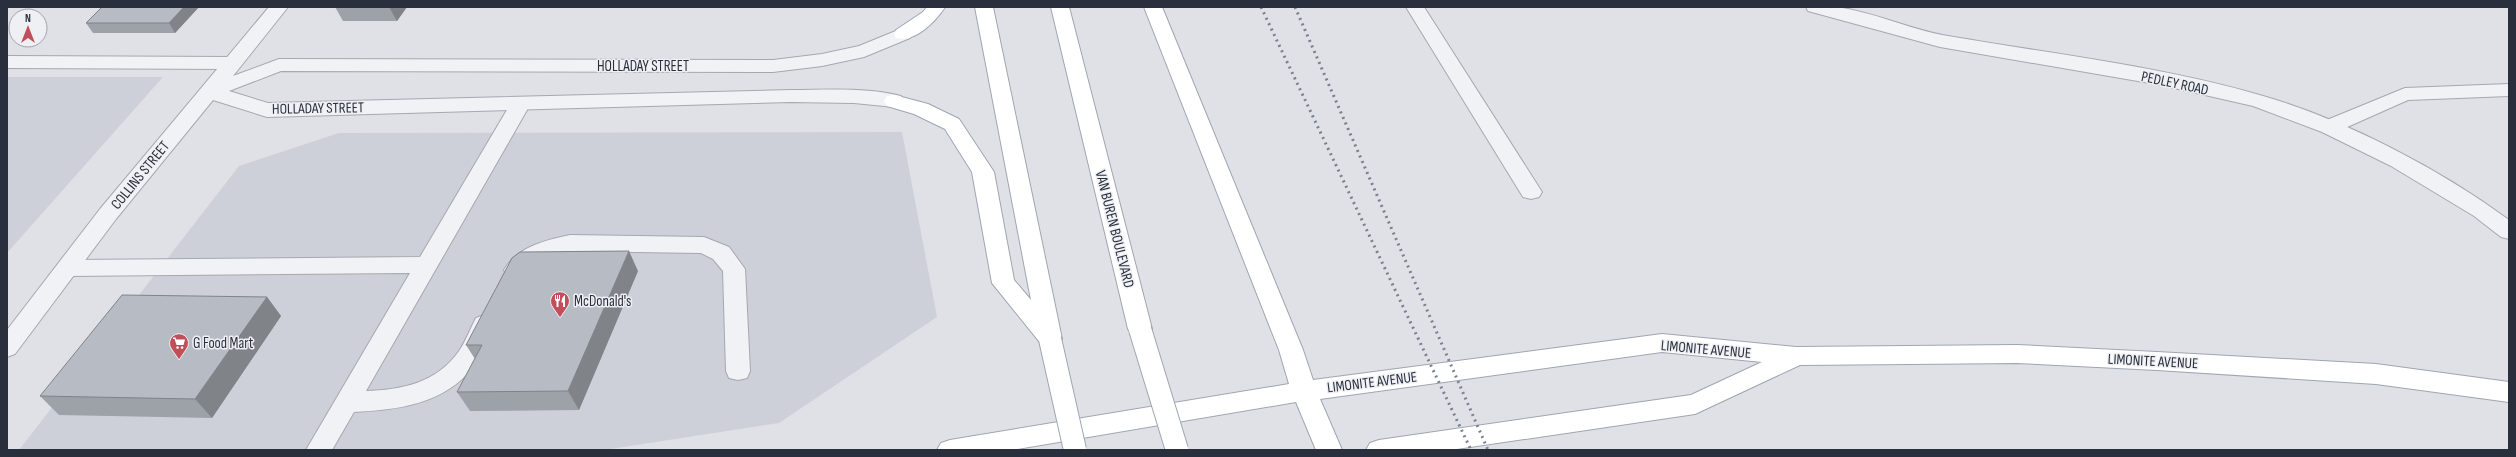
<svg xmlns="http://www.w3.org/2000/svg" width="2516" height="457" viewBox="0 0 2516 457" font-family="'Sofia Sans Condensed',sans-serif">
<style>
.built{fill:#cdd0d8}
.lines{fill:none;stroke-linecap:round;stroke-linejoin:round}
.service-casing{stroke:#a5a8b0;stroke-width:2}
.minor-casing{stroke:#a5a8b0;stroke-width:2}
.tertiary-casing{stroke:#a5a8b0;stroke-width:2}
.primary-casing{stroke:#9fa5b1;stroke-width:2}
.service{fill:#f1f2f5;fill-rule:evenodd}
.minor{fill:#f1f2f5;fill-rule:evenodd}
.tertiary{fill:#f1f2f5;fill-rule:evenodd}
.primary{fill:#fff;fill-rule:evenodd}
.rail{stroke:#7a818f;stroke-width:3;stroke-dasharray:2 4;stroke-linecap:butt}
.primary-bridge-casing{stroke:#9fa5b1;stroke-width:24;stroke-linecap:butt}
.primary-bridge{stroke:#fff;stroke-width:22}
.wall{fill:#9da1a8}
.shaded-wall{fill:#808388}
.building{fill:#b7bbc3;stroke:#808388}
.labels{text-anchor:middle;stroke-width:3;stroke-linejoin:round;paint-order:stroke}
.street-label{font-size:15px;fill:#292f3c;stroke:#eef0f4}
.poi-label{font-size:15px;fill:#292f3c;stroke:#eef0f4;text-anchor:start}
</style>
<rect width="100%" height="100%" fill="#dfe1e7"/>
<path class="built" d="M7,77H163L7,253Z
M902,132L937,317L779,423L604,450H19L239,166L339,133Z"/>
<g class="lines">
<defs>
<path id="service" d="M1406,7H1424L1542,192L1539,197L1531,199L1523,197Z
M7,56L233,57L240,59L243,63L240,67L233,69L7,68Z
M2509,84V96L2408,100L2336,132L2329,134L2322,132L2319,127L2322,122L2405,88Z
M521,97L528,98L531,103L366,391C401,390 437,383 459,351C466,341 470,329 476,318L484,315L492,318L496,324C489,338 483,355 473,367C445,404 397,410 354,412L332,450H306L410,273L69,276L61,274L58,268L61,262L69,260L420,257L511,103L514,98Z
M570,235L704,237L729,247L745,269L750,371L747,378L738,380L729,378L726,371L723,271L713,259L701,253L570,251C563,252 554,253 548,257C535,265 524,281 507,276L504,270C517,247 546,240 570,235Z"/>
<path id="minor" d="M269,7H288L233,76L279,59L773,60L822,54L859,46L903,28L910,30L912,34L910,38L864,57L822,66L773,72L281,71L229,91L268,103L791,90C827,90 866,87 901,96L904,101L901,106L894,107L854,103L791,102L267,117L213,100L116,219L15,354L7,357V330L100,209Z"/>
<path id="tertiary" d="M1806,7C1815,7 1826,6 1836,7C1871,11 1911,30 1948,36C2052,54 2161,66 2263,96C2346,120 2440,169 2509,220V239L2501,237L2474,216L2391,166L2322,132L2253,106L2161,85L1940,47L1808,11Z"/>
<path id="primary" d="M927,7H945C936,21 915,43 896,38L894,34L896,30L923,12Z
M975,7H993L1062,339L1058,345L1050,348L1042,345L992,283L972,172L945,129L914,114L887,106L884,101L887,96L894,95L928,104L959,119L994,172L1014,280L1031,300Z
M1051,7H1069L1152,329L1148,335L1140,338L1132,335L1128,329Z
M1144,7H1162L1303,350L1313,380L1662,334L1796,347L2017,345L2157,352L2376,364L2509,382V402L2376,384L2157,370L2017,363L1800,365L1695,414L1450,450H1366L1370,443L1379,440L1691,395L1762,362L1662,352L1320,399L1342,450H1316L1296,402L1012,450H937L941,443L950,440L1289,384L1279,350Z"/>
</defs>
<use href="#service" class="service-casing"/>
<use href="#minor" class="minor-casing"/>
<use href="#tertiary" class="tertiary-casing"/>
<use href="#primary" class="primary-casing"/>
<use href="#service" class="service"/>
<use href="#minor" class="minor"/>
<use href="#tertiary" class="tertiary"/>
<use href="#primary" class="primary"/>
<path class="rail" d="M1261,7L1471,450
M1295,7L1488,450"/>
<defs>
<path id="primary-bridge" d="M1140,329L1177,450
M1050,339L1075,450"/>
</defs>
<use href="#primary-bridge" class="primary-bridge-casing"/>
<use href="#primary-bridge" class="primary-bridge"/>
</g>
<path class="wall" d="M199,7L175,33H93L86,23Z
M335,7H407L397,21H343Z
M638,271L579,410L470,411L457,392L475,359L466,345Z
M267,297L281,316L212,418L59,415L40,396Z"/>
<path class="shaded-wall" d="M184,7H199L175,33L169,23Z
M389,7H407L397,21Z
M629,251L638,271L579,410L568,391Z
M267,297L281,316L212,418L195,399Z"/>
<path class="building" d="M102,7H184L169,23H86Z
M629,251L568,391L457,392L482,345H466L512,258L520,252Z
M122,295L267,297L195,399L40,396Z"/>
<defs>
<symbol id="restaurant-pin" viewBox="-11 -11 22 30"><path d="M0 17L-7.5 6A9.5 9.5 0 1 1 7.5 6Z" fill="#c04f5a" stroke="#eef0f4"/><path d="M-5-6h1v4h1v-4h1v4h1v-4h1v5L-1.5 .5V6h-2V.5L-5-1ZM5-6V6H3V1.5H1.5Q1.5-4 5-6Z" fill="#fff"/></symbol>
<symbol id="supermarket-pin" viewBox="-11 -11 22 30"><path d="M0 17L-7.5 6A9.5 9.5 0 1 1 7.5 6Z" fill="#c04f5a" stroke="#eef0f4"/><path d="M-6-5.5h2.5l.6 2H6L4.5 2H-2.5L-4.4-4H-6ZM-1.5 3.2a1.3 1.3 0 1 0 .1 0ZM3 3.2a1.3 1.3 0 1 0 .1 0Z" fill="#fff"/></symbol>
</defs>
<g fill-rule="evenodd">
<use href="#restaurant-pin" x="549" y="290" width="22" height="30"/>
<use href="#supermarket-pin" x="168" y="332" width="22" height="30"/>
</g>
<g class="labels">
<g class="street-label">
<text x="643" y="71">HOLLADAY STREET</text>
<text transform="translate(2175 83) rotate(12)" y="5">PEDLEY ROAD</text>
<text transform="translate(318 108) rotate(-1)" y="5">HOLLADAY STREET</text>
<text transform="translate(140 175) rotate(-51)" y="5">COLLINS STREET</text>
<text transform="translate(1115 229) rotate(76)" y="5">VAN BUREN BOULEVARD</text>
<text transform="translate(1706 349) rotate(5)" y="5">LIMONITE AVENUE</text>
<text transform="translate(2153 361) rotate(3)" y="5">LIMONITE AVENUE</text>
<text transform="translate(1372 382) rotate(-7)" y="5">LIMONITE AVENUE</text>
</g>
<g class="poi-label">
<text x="574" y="306">McDonald's</text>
<text x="193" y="348">G Food Mart</text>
</g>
</g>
<rect width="2516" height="457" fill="none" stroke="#292f3c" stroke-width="16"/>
<g transform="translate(28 28)"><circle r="19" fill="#eef0f4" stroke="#9fa3aa"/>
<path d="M0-3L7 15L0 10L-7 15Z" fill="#c04f5a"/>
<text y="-6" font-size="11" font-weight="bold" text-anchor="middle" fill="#292f3c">N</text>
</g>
</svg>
